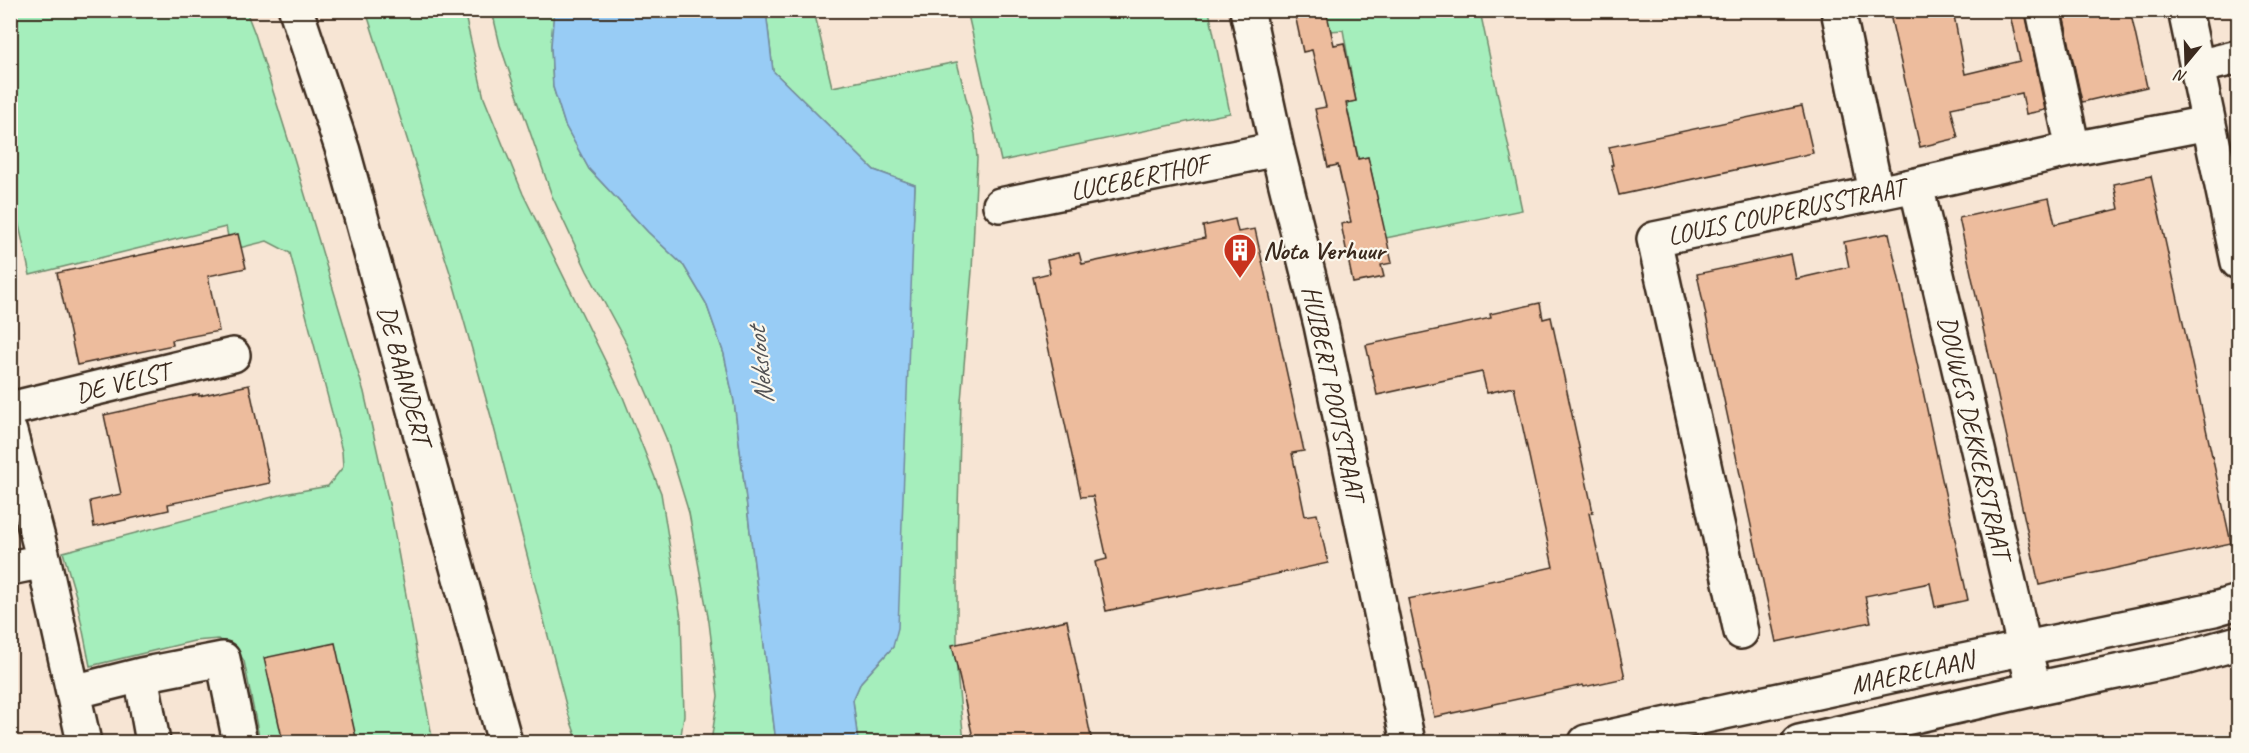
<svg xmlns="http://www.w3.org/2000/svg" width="2249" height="753" viewBox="0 0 2249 753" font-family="Caveat,sans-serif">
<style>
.green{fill:#a5eebc;stroke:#708c6d;stroke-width:1.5}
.water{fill:#98ccf5;stroke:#738b9f;stroke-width:1.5}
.building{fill:#edbc9d;stroke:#3b2a1e;stroke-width:1.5}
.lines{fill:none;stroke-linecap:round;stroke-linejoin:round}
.minor-casing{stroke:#3b2a1e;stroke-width:38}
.tertiary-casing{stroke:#3b2a1e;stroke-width:38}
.secondary-casing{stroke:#3b2a1e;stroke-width:38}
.minor{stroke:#fbf7ec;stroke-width:33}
.tertiary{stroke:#fbf7ec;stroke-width:33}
.secondary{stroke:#fbf7ec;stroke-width:33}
.labels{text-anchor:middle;stroke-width:4.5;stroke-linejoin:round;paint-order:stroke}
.street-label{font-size:26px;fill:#3b2a1e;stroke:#fbf7ec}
.poi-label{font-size:26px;font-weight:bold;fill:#3b2a1e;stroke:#fbf7ec;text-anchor:start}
.water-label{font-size:27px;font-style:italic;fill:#525254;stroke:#fbf7ec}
</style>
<rect width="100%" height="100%" fill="#f7e5d4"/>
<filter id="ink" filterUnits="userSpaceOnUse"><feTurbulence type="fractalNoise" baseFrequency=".0167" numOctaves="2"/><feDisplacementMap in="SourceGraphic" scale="12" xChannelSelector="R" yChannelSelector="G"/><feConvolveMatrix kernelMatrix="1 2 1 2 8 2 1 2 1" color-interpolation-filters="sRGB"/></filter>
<g filter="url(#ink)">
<path class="green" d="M971,10L1209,11L1230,113L1001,161L969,19Z
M10,11H246L255,34L294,158L364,392L390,508L433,742H260L244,661L239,653L219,639L194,641L90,666L76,596L63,552L284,494L328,486L343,467L342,451L290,253L267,241L231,250L226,227L30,275L11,189Z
M366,11H464L484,98L523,194L623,397L661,493L681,618L684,715L680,742H578L568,713L492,420L453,282Z
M492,11H554L551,46L553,87L565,125L589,169L648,232L684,266L706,303L724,354L734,401L776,742H711L718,696L709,622L689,513L666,438L624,339L587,271L552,196L500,45Z
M766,11H814L832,87L957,62L975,134L977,158L972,271L961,401L957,544V672L964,742H858L853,700L861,682L893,647L915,185L874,170L773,71Z
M1326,11H1480L1522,210L1376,240L1381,215L1368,158L1359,161L1346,103L1356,101L1343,30L1330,31Z"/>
<path class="water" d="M554,11H766L773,71L874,170L915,185L898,628L893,647L861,682L853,700L858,742H776L734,401L724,354L706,303L684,266L648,232L589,169L565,125L553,87L551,46Z"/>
<path class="building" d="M1294,10H1326L1334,45L1344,43L1356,101L1346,103L1358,159L1368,157L1392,263L1381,265L1384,277L1353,283L1341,224L1351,222L1338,165L1328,167L1315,109L1326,107L1312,50L1303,52Z
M1889,10H1953L1965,74L2020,61L2009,10H2025L2045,110L2026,114L2022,93L1951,108L1958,138L1920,147Z
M2062,10H2130L2147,87L2082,102Z
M1802,106L1813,153L1619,195L1611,165H1613L1609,147Z
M2151,176L2231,543L2039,585L1959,218L2049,198L2055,224L2119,209L2114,184Z
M1235,219L1238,232L1255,229L1304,451L1292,453L1305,516L1317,514L1328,563L1106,611L1095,562L1107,559L1093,496L1081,497L1033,277L1050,273L1047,260L1079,253L1082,264L1205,238L1203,226Z
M1889,233L1968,600L1935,607L1930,583L1865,596L1871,622L1776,642L1697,274L1791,254L1796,279L1849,267L1844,242Z
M238,234L246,268L208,276L219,331L172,340L173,345L77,365L57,273Z
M1540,303L1543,319L1551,317L1593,512L1589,513L1625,678L1584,687L1583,685L1434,717L1408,599L1553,567L1514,387L1487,393L1482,372L1377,395L1366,345L1491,318L1490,314Z
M249,385L270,483L168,504L169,510L94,527L90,501L121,494L104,415L199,394V396Z
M1067,620L1092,742H974L952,645Z
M335,643L357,742H283L264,658Z"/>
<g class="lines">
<defs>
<path id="minor" d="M1247,10L1277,149L1321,325L1408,742
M1838,10L1876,192
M2043,10L2073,149
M2197,67L2238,57
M1916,185L2034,689
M1000,205L1277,149
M10,409L233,355
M10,432L44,561L84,742
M10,568L44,561
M1741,632L1654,239L1916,185L2073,149L2208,123
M141,675L153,742
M73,692L141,675L223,659L240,742"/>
<path id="tertiary" d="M2185,10L2238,262
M1586,742L1895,675L2214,609L2238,602
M1799,742L2034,689L2184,658L2238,643"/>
<path id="secondary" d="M296,10L343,151L505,742"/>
</defs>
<use href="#minor" class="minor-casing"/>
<use href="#tertiary" class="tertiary-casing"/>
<use href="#secondary" class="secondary-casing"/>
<use href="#minor" class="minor"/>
<use href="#tertiary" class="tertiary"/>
<use href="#secondary" class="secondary"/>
</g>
</g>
<defs>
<symbol id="building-pin" viewBox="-11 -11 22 30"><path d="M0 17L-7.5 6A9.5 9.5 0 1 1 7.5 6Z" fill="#c8321e" stroke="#fbf7ec"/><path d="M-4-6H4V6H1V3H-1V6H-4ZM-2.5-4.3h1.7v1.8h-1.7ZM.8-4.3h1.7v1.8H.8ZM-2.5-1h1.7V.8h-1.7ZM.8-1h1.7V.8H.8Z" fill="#fff"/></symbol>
</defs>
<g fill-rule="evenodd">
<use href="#building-pin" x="1221" y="231" width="38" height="52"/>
</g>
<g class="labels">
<g class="street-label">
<text transform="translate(1139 177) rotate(-12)" y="9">LUCEBERTHOF</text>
<text transform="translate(1786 211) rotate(-12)" y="9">LOUIS COUPERUSSTRAAT</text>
<text transform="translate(405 375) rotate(75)" y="9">DE BAANDERT</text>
<text transform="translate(122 382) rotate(-14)" y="9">DE VELST</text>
<text transform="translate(1334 393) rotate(78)" y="9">HUIBERT POOTSTRAAT</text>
<text transform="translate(1975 437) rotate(77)" y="9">DOUWES DEKKERSTRAAT</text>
<text transform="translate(1912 672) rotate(-12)" y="9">MAERELAAN</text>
</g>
<g class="poi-label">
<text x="1263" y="259">Nota Verhuur</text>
</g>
<g class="water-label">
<text transform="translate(760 366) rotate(-96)" y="9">Neksloot</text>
</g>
</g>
<rect width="2249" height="753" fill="none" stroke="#fbf7ec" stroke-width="36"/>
<rect x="18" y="18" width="2213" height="717" fill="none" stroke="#3b2a1e" stroke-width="2" filter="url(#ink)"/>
<g transform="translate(2186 63) rotate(199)" stroke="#fbf7ec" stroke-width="4.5" paint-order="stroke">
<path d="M0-4.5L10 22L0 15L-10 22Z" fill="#3b2a1e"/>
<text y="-9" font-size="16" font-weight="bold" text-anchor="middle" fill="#3b2a1e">N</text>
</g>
</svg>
